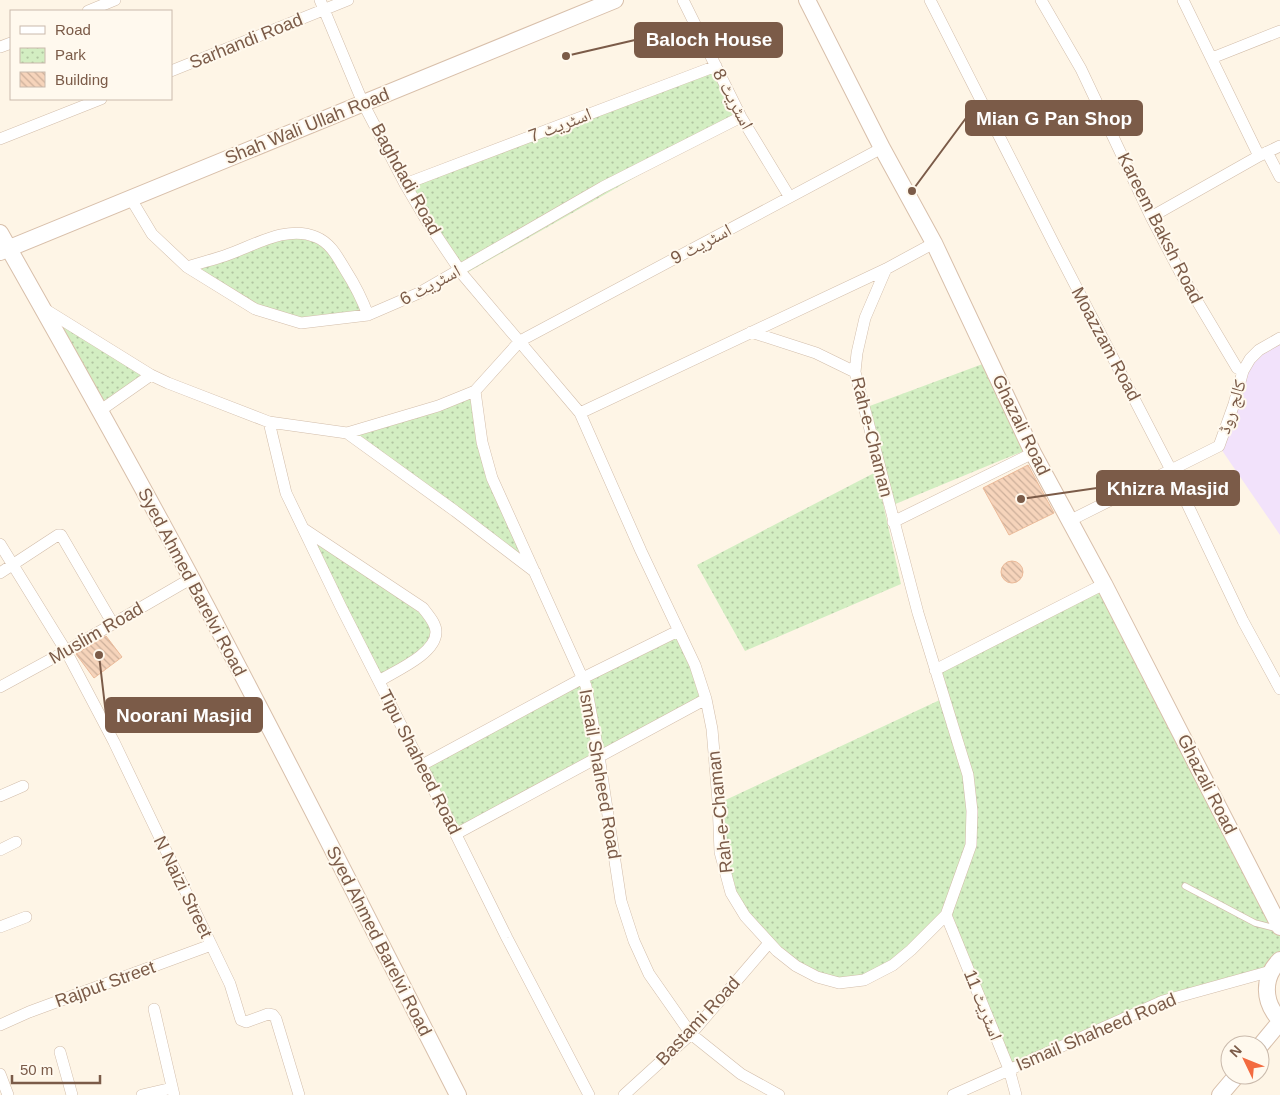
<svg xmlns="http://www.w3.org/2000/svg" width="1280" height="1095" viewBox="0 0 1280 1095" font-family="Helvetica,'Noto Naskh Arabic',sans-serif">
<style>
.education{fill:#f2e2fb}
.park{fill:url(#park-dots)}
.building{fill:url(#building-back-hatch);stroke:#ebba99}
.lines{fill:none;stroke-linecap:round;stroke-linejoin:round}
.lane-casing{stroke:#d2bdaa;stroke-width:7}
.street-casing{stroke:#d2bdaa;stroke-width:12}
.secondary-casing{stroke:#d8bfaa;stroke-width:18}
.lane{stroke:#fff;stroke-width:5.5}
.street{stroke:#fff;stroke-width:11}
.secondary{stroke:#fff;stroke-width:16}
.labels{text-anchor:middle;stroke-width:4;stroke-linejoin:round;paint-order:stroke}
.street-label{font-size:18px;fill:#7b5b48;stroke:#fff9ee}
.leader{fill:none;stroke:#7b5b48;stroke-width:2}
.callout-dot{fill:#7b5b48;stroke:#fff9ee;stroke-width:2}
.callout{fill:#7b5b48;stroke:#7b5b48;stroke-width:2}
.callout-label{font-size:19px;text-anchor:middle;font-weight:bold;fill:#fff}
</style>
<defs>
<pattern id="park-dots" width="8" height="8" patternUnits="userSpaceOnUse" patternTransform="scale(1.25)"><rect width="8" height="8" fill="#d3eec2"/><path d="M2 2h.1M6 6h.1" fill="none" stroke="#b0c4a0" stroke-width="1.8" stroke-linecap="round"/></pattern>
<pattern id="building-back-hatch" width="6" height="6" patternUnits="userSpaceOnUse" patternTransform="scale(1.25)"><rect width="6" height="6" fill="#f6d4bb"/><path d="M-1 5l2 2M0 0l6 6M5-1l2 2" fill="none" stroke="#ccaf9a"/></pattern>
</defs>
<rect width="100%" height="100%" fill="#fef5e6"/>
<path class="education" d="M1280,338V535L1219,446L1246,370L1257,349Z"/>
<path class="park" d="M716,66L741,117L463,275L405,184Z
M300,233L329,244L368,315L301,323L255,309L187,267Z
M40,306L151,375L101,410Z
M988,362L1026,450L893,505L867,407Z
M478,388L482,442L536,573L347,433Z
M876,472L901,584L745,651L697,565Z
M302,528L434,623L432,646L379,681Z
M1103,580L1280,931V954L1270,966L1011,1066L949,907L915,946L866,976L841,979L817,975L796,963L733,897L717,804L944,698L934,665Z
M678,631L702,704L456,834L422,765Z"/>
<path class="building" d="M1028,465L1054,513L1009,535L983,488Z
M1001 572a11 11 0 1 1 22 0a11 11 0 1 1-22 0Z
M106,636L122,657L94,678L76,654Z"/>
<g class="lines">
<defs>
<path id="lane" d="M1185,886L1255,923L1278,929"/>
<path id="street" d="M320,0L363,103L405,184L428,223L463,275L580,413L641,551L695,665L706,699L712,729L718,801L720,852L731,893L745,916L777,951L796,966L817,977L839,983L864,980L893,965L911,950L946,915L971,845L972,811L968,775L918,613L855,372L857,353L865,318L886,269
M683,0L741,117L789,196
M930,0L1054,244L1171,470L1243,621L1280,689
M1041,0L1081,69L1151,217L1181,274L1237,368L1243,371
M1183,0L1259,156
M88,11L115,0
M0,47L11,43
M1212,58L1280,31
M171,71L348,0
M0,139L101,99
M1267,152L1280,177
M405,184L716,66
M131,199L152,234L187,267L255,309L301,323L368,315L419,293L603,187L741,117
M1151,217L1259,156L1280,146
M187,267C199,263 212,260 224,256C252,247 286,224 316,237C331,243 338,258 346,271C355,285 362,299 368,315
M43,308L151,375L168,383L269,422L347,433L438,406L475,391
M751,332L816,353L855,372
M101,410L151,375
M580,413L886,269L934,243
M269,422L286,493L341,607L427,776L507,938L589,1095
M347,433L455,511L535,572
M1069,521L1219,446L1234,404L1243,371L1250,359L1259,350L1280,338
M893,522L1033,453
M304,529L423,608C428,615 436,623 436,632C436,654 395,671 379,681
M0,544L66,651L114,742L230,984L241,1020L246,1022L268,1014L273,1015L276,1019L299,1095
M0,573L58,535H61L113,624
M935,670L1104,584
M0,687L66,651L192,578
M422,765L583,678L678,631
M0,796L23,786
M456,834L706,699
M0,850L16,842
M946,915L1009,1069L1016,1095
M0,927L26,917
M154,1009L174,1095
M0,1025L29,1012L211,945
M60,1052L72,1095
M0,1074L8,1095
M142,1095L172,1088
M624,1095L691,1034L769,943
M779,1095L741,1074L691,1034L649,974L634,941L621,901L599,756L586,686L492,478L482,442L475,391L520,341L882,148
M953,1095L1163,1001L1271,971"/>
<path id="secondary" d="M807,0L882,148L934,243L1033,453L1104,584L1280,927
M0,233C66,350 132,466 195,585C285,754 371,925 458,1095
M0,252L615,0
M1280,960C1262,978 1263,1002 1280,1020
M1260,1046L1280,1022
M1220,1095L1237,1075"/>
</defs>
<use href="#lane" class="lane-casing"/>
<use href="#street" class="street-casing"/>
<use href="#secondary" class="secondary-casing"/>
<use href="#lane" class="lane"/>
<use href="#street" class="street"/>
<use href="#secondary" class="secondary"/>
</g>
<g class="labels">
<g class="street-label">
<text transform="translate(246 41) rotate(-22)" y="6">Sarhandi Road</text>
<text transform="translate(733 99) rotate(62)" y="6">اسٹریٹ 8</text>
<text transform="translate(560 125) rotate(-21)" y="6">اسٹریٹ 7</text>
<text transform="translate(307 126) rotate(-22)" y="6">Shah Wali Ullah Road</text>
<text transform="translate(406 179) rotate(61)" y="6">Baghdadi Road</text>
<text transform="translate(1160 228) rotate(63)" y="6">Kareem Baksh Road</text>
<text transform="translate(701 244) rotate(-28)" y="6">اسٹریٹ 9</text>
<text transform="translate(430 285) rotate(-28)" y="6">اسٹریٹ 6</text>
<text transform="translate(1106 344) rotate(62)" y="6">Moazzam Road</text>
<text transform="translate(1232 407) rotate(-72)" y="6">کالج روڈ</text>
<text transform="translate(1021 425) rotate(64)" y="6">Ghazali Road</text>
<text transform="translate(872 437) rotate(76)" y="6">Rah-e-Chaman</text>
<text transform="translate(192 582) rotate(62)" y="6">Syed Ahmed Barelvi Road</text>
<text transform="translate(96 633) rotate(-30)" y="6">Muslim Road</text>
<text transform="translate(420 762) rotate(63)" y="6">Tipu Shaheed Road</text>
<text transform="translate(600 774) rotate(80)" y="6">Ismail Shaheed Road</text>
<text transform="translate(1207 784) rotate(63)" y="6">Ghazali Road</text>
<text transform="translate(720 812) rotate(-96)" y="6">Rah-e-Chaman</text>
<text transform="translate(183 887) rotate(64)" y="6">N Naizi Street</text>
<text transform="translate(379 941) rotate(63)" y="6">Syed Ahmed Barelvi Road</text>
<text transform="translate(105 984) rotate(-20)" y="6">Rajput Street</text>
<text transform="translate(983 1005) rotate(68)" y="6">اسٹریٹ 11</text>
<text transform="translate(698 1021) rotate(-47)" y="6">Bastami Road</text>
<text transform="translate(1096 1032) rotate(-23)" y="6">Ismail Shaheed Road</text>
</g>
</g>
<path class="leader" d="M566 56L635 40M912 191L966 118M1021 499L1097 488M99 655L106 715"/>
<g class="callout-dot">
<circle cx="566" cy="56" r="5"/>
<circle cx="912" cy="191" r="5"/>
<circle cx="1021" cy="499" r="5"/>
<circle cx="99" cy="655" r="5"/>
</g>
<g class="callout">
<rect x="635" y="23" width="147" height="34" rx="5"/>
<rect x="966" y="101" width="176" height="34" rx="5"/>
<rect x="1097" y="471" width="142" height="34" rx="5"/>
<rect x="106" y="698" width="156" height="34" rx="5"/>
</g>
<g class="callout-label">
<text x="709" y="46">Baloch House</text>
<text x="1054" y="125">Mian G Pan Shop</text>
<text x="1168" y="495">Khizra Masjid</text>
<text x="184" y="722">Noorani Masjid</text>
</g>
<rect x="10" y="10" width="162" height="90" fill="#fff9ee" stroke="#cabaac"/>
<rect x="20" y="26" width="25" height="8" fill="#ffffff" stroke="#cabaac"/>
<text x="55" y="35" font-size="15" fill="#7b5b48">Road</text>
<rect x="20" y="48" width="25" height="15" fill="url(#park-dots)" stroke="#cabaac"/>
<text x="55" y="60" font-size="15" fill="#7b5b48">Park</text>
<rect x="20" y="72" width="25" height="15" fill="url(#building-back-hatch)" stroke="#cabaac"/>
<text x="55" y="85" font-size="15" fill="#7b5b48">Building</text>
<g transform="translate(1245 1060) rotate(313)"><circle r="24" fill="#fff9ee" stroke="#cabaac"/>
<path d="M0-4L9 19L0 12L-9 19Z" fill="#f36b40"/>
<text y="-8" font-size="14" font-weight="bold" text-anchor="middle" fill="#7b5b48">N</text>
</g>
<path d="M12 1075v8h88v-8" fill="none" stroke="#7b5b48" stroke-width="2.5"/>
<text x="20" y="1075" font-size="15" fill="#7b5b48" stroke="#fff9ee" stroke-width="4" paint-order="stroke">50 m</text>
</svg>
